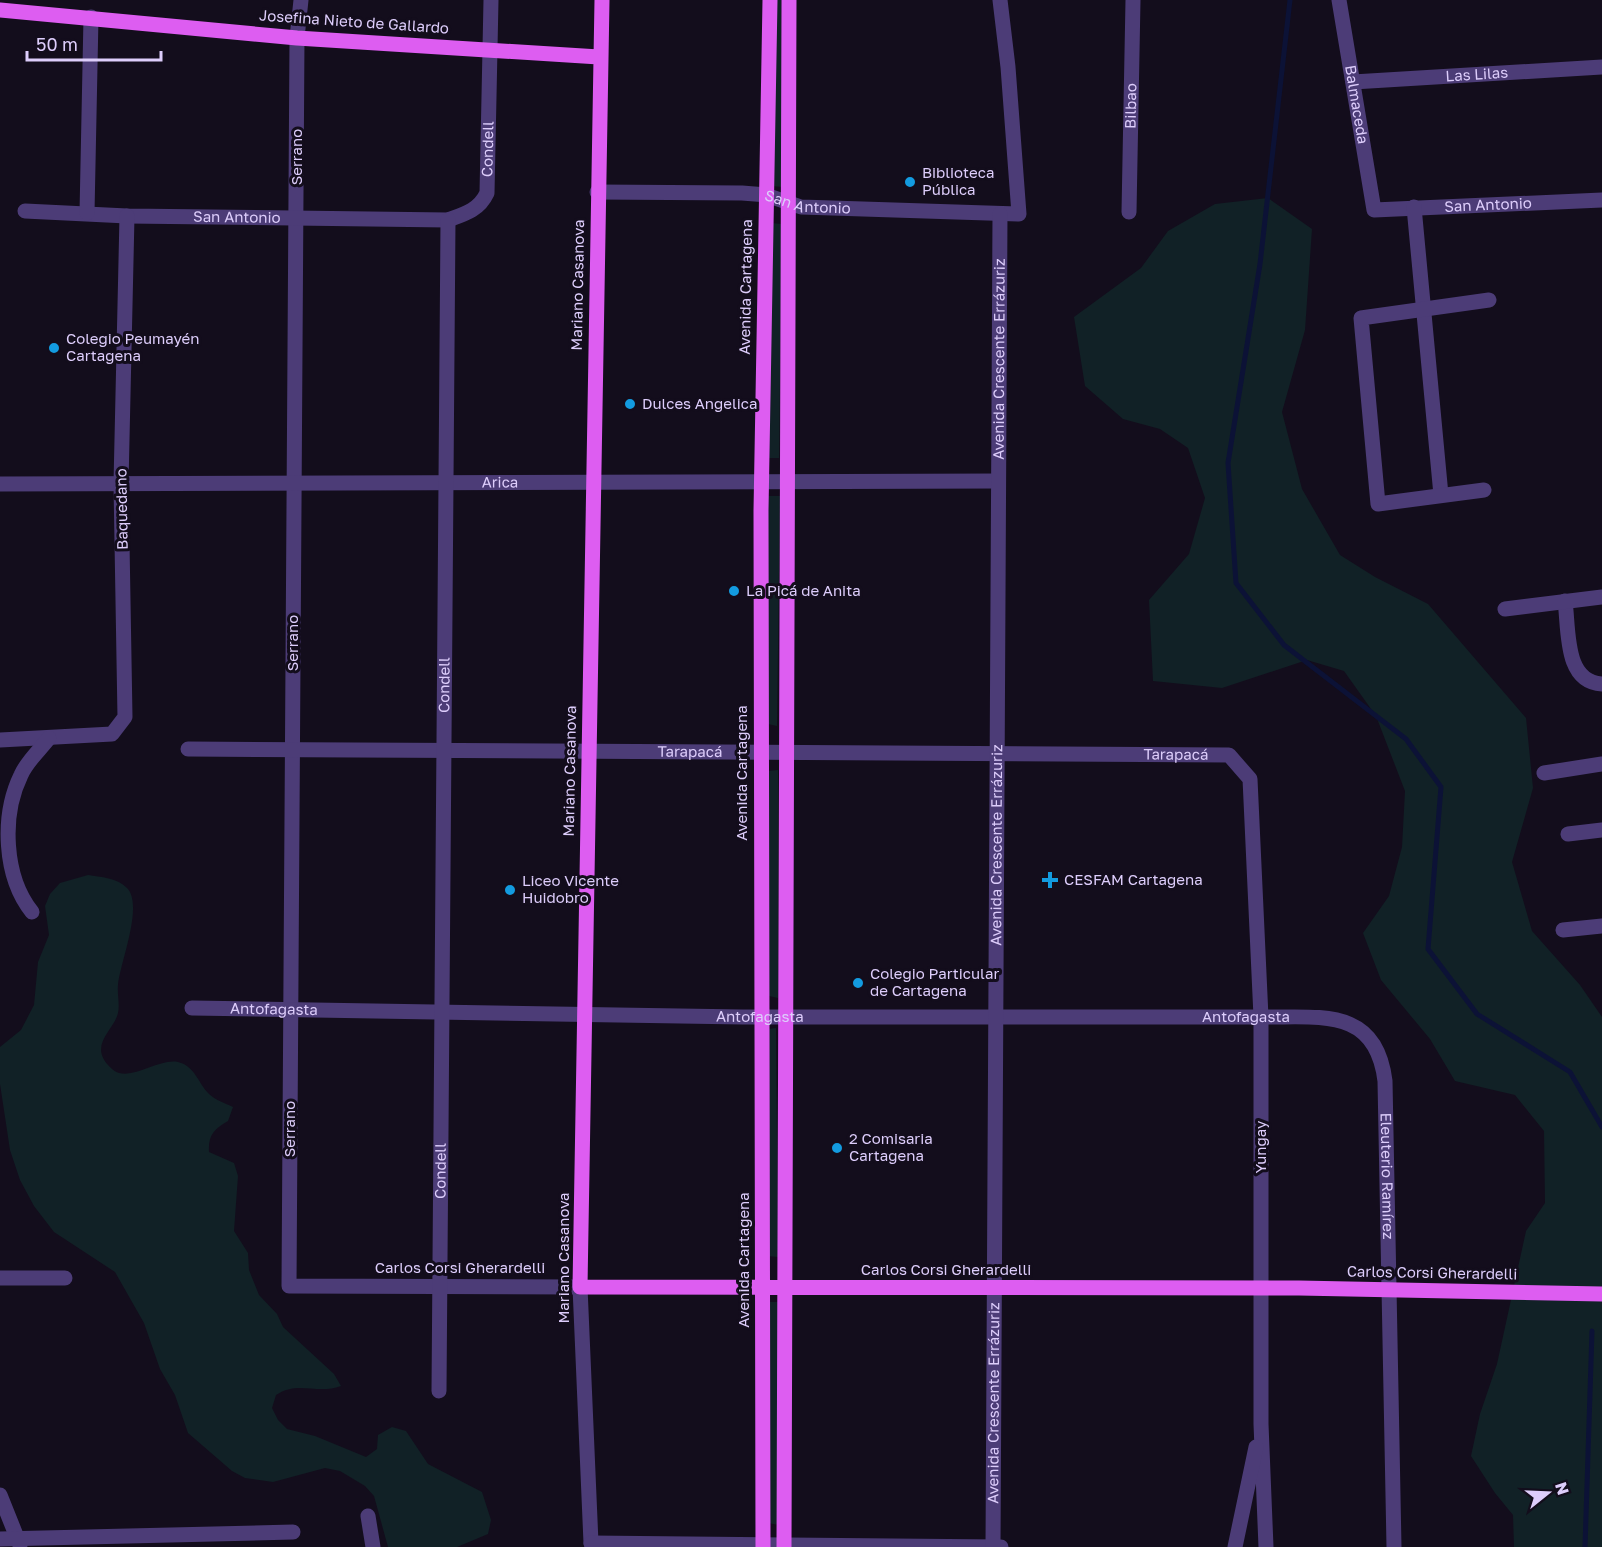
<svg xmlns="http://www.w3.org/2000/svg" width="1602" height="1547" viewBox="0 0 1602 1547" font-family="'Golos Text',sans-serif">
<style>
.green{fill:#112126}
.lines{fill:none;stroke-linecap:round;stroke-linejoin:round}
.stream{stroke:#0c1236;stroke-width:5}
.minor{stroke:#4c3c77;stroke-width:15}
.major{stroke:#dd5df1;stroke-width:15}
.poi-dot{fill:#139be0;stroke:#130d1c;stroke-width:2}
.labels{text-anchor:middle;stroke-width:6;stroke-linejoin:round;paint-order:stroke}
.street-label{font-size:15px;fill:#ddcdfb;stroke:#130d1c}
.poi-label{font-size:15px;fill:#ddcdfb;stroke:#130d1c;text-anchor:start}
</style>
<rect width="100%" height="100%" fill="#130d1c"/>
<path class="green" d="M774,0H781L783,187L771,186Z
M1268,198L1312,229L1305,330L1282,412L1302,489L1340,555L1375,577L1428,604L1526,718L1533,788L1512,862L1532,931L1580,985L1602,1017V1547H1514L1513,1515L1495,1493L1471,1456L1480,1414L1497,1364L1526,1231L1545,1203L1544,1131L1515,1095L1455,1081L1430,1039L1381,980L1363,933L1389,896L1402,847L1405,791L1376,716L1344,671L1307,660L1222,688L1153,681L1149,600L1189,554L1205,498L1188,448L1160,429L1123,419L1085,386L1074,317L1141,268L1168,231L1215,204Z
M771,223L782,224L779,458H769Z
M768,496H780L777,726L768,724Z
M778,770V998L769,996L768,771Z
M88,875C100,877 118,878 127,888C144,905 120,963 118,985C117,994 120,1004 118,1013C114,1031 86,1046 112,1069C129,1084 157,1058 178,1062C195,1066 198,1083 209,1094C215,1100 225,1103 233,1107L228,1121C214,1129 208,1135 209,1152L234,1163L238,1176L234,1231L248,1253L249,1270L259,1295L277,1314L283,1327L334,1374L341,1386C317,1395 298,1380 276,1395L272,1408L278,1420L287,1429L315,1436L366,1457L377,1449L378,1435L392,1427L406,1431L428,1464L482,1492L491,1520L488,1534L457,1547H388L374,1496L365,1486L340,1471L325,1468L273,1482L245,1478L232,1471L188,1433L175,1395L160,1369L144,1323L115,1272L54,1232L34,1206L20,1180L10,1150L0,1084V1047L21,1030L34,1005L38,962L49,935L45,906L50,894L60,883Z
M776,1028L778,1257L767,1256L768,1029Z
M768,1302H779V1525L768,1523Z"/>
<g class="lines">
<path class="stream" d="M1290,0L1260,264L1228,463L1236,583L1284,645L1406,739L1441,787L1428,949L1477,1014L1570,1072L1602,1127
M1585,1547L1592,1331"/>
<g class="minor">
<path d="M301,0L297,38L289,1286L580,1287L591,1543"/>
<path id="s1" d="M1339,0L1374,210L1602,200"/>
<path id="s2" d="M1353,82L1602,67"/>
<path id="s3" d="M597,192L742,193L766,195L801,207L1019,214L1008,67L1000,0"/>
<path d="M1414,207L1441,495"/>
<path id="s4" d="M25,211L127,216L448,220C465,214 479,210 487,193L491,0"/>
<path id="s5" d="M1129,212L1133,0"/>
<path d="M87,213L91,17"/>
<path id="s6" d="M0,484L998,481"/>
<path d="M1484,490L1378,504L1361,318L1489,300"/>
<path d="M1565,601C1569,630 1564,682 1602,684"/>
<path d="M1505,609L1602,597"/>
<path d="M0,740L112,734L125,717L121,484L127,216"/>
<path id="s7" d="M188,749L1229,755L1250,779L1261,1017V1424L1266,1547"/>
<path d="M1544,773L1602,764"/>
<path d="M1568,834L1602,830"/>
<path d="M32,912C4,877 1,816 21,775C27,761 40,750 49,738"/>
<path d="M1563,930L1602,926"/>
<path id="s8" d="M192,1008L743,1017H1261C1319,1018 1376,1006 1385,1081L1394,1547"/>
<path d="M0,1278H65"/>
<path id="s9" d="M439,1391L448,220"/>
<path d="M0,1495L20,1545"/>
<path d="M368,1516L373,1547"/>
<path d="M0,1539L293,1532"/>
<path d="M591,1543L1001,1547"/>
<path id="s10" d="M993,1547L1000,214"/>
<path d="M1235,1547L1256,1447"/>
</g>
<path class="major" d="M602,0L580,1287L1299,1288L1602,1294
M0,10L297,38L599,57
M763,1547L761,511L770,0
M784,1547L789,0"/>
</g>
<g class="poi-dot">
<circle cx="910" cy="182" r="6"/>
<circle cx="54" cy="348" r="6"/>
<circle cx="630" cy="404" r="6"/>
<circle cx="734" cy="591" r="6"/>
<path d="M1047 871h6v6h6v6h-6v6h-6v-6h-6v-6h6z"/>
<circle cx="510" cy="890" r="6"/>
<circle cx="858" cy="983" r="6"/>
<circle cx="837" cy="1148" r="6"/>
</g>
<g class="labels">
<g class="street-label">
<text transform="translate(354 22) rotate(4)" y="5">Josefina Nieto de Gallardo</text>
<text dy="5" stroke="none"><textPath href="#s2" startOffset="124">Las Lilas</textPath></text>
<text dy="5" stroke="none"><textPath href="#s1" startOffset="106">Balmaceda</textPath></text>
<text dy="5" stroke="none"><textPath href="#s5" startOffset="106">Bilbao</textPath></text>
<text dy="5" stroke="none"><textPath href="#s4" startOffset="516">Condell</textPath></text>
<text transform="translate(297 157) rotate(-90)" y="5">Serrano</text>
<text dy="5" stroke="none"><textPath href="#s3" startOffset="212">San Antonio</textPath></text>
<text dy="5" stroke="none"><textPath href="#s1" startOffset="327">San Antonio</textPath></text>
<text dy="5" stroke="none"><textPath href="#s4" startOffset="212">San Antonio</textPath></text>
<text transform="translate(578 285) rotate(-89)" y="5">Mariano Casanova</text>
<text transform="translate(746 287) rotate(-89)" y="5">Avenida Cartagena</text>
<text dy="5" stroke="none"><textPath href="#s10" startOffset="1188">Avenida Crescente Errázuriz</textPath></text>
<text dy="5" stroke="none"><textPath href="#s6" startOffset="500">Arica</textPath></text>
<text transform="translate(122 509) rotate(-91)" y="5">Baquedano</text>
<text transform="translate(293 643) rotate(-90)" y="5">Serrano</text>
<text dy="5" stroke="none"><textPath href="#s9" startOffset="706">Condell</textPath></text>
<text dy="5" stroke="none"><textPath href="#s7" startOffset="502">Tarapacá</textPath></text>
<text dy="5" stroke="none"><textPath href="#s7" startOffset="988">Tarapacá</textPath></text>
<text transform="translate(570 771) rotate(-89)" y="5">Mariano Casanova</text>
<text transform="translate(742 773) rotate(-90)" y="5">Avenida Cartagena</text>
<text dy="5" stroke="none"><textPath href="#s10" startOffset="702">Avenida Crescente Errázuriz</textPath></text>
<text dy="5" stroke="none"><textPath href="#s8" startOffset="82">Antofagasta</textPath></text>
<text dy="5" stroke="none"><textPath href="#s8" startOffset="568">Antofagasta</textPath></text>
<text dy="5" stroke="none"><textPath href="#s8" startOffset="1054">Antofagasta</textPath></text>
<text transform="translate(290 1129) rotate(-90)" y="5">Serrano</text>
<text transform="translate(1261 1147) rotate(-90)" y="5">Yungay</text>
<text dy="5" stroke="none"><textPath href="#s9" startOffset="220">Condell</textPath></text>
<text dy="5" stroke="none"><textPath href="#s8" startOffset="1324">Eleuterio Ramírez</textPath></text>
<text transform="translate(564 1258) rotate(-90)" y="5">Mariano Casanova</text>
<text transform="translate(744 1260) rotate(-90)" y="5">Avenida Cartagena</text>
<text x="460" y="1273">Carlos Corsi Gherardelli</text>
<text x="946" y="1275">Carlos Corsi Gherardelli</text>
<text transform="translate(1432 1273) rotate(1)" y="5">Carlos Corsi Gherardelli</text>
<text dy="5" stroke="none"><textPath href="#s10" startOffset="144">Avenida Crescente Errázuriz</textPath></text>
</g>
<g class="poi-label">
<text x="922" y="178">Biblioteca<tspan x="922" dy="17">Pública</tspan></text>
<text x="66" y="344">Colegio Peumayén<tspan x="66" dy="17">Cartagena</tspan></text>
<text x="642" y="409">Dulces Angelica</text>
<text x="746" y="596">La Picá de Anita</text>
<text x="1064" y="885">CESFAM Cartagena</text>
<text x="522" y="886">Liceo Vicente<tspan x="522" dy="17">Huidobro</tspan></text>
<text x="870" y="979">Colegio Particular<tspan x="870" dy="17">de Cartagena</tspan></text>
<text x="849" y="1144">2 Comisaria<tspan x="849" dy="17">Cartagena</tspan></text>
</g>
</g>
<g transform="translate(1548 1493) rotate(72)" stroke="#130d1c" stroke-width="4.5" paint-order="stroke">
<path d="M0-4.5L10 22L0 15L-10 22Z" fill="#ddcdfb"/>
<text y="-9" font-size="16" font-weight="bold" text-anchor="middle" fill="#ddcdfb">N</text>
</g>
<path d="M27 51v9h134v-9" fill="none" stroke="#ddcdfb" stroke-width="3"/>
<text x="36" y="51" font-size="18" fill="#ddcdfb" stroke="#130d1c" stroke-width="4.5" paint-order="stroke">50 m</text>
</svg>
